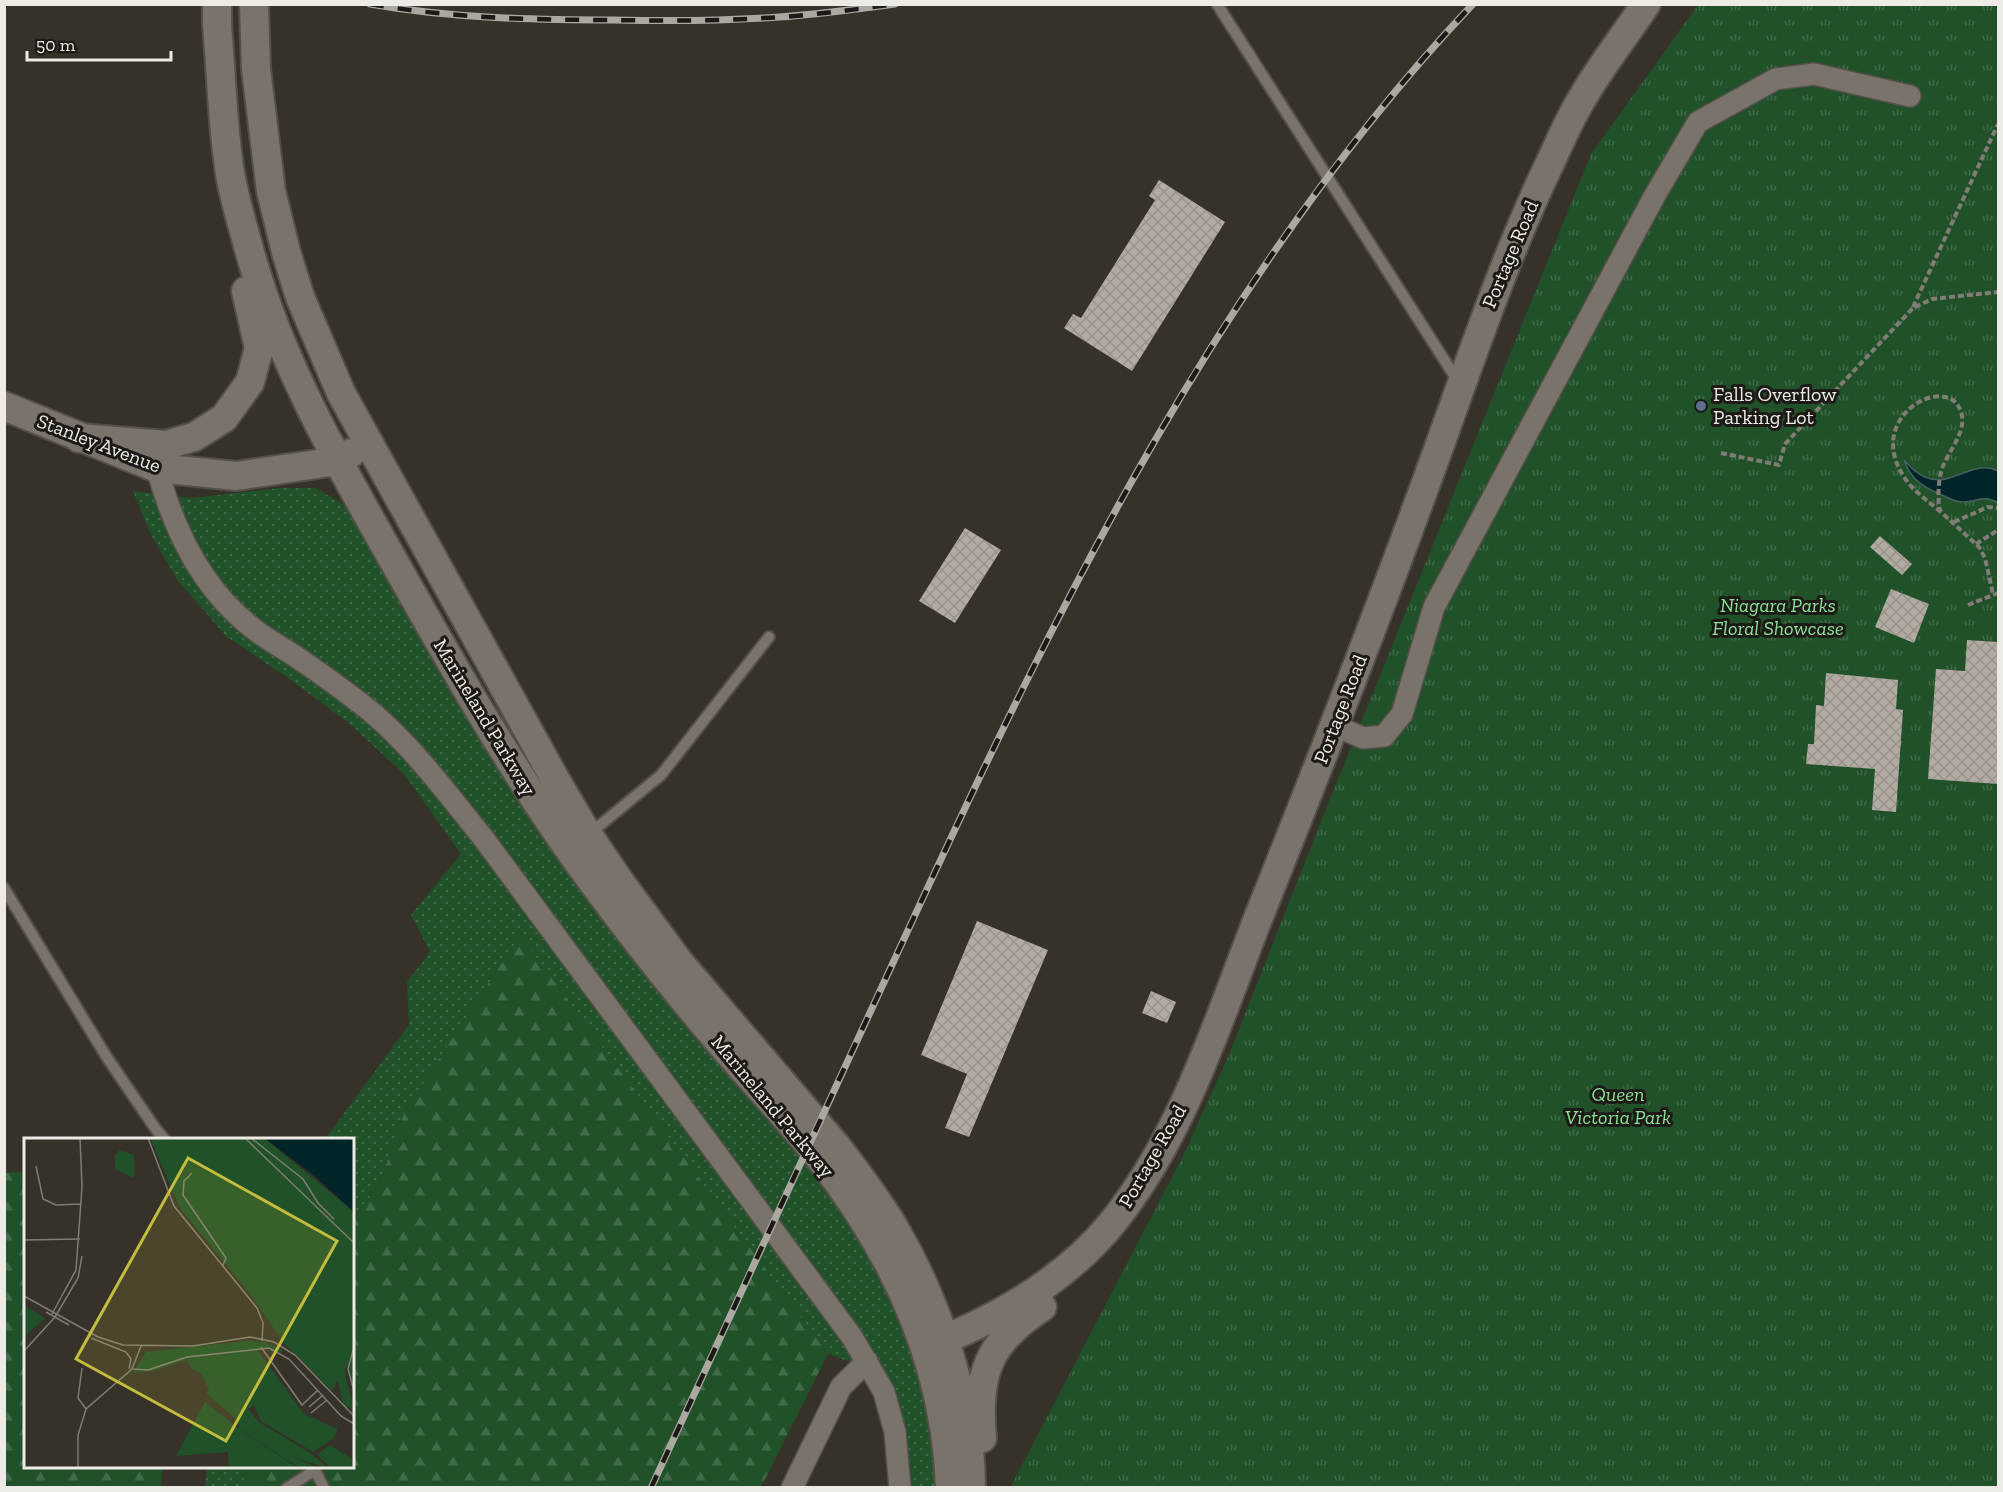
<svg xmlns="http://www.w3.org/2000/svg" width="2003" height="1492" viewBox="0 0 2003 1492" font-family="'Zilla Slab',serif">
<style>
.grass{fill:url(#grass-dots)}
.forest{fill:url(#forest-firs)}
.park{fill:url(#park-tufts)}
.water{fill:#002529;stroke:#476061;stroke-width:1.5}
.building{fill:url(#building-cross-hatch)}
.lines{fill:none;stroke-linecap:round;stroke-linejoin:round}
.lane-casing{stroke:#544f49;stroke-width:14}
.street-casing{stroke:#544f49;stroke-width:24}
.secondary-casing{stroke:#544f49;stroke-width:32}
.path{stroke:#817c75;stroke-width:4;stroke-dasharray:6 3;stroke-linecap:butt}
.lane{stroke:#79736b;stroke-width:10}
.street{stroke:#79736b;stroke-width:21}
.secondary{stroke:#79736b;stroke-width:28}
.rail-casing{stroke:#aba7a1;stroke-width:7}
.rail{stroke:#1c1916;stroke-width:4.5;stroke-dasharray:14;stroke-linecap:butt}
.service-dot{fill:#5c6f8a;stroke:#1c1916;stroke-width:2}
.labels{text-anchor:middle;stroke-width:6;stroke-linejoin:round;paint-order:stroke}
.street-label{font-size:20px;fill:#eeeae5;stroke:#1c1916}
.poi-label{font-size:20px;fill:#eeeae5;stroke:#1c1916;text-anchor:start}
.park-label{font-size:20px;font-style:italic;fill:#8ae396;stroke:#1c1916}
.inset-road{fill:none;stroke:#807b74;stroke-width:1.5}
.view{fill:#c4bc3d;fill-opacity:0.15;stroke:#c4bc3d;stroke-width:3}
.inset-edge{fill:none;stroke:#eeeae5;stroke-width:3}
</style>
<defs>
<pattern id="grass-dots" width="8" height="8" patternUnits="userSpaceOnUse" patternTransform="scale(1.5)"><rect width="8" height="8" fill="#205129"/><path d="M2 2h.1M6 6h.1" fill="none" stroke="#416a48" stroke-width="1.8" stroke-linecap="round"/></pattern>
<pattern id="forest-firs" width="22" height="20" patternUnits="userSpaceOnUse" patternTransform="scale(1.5)"><rect width="22" height="20" fill="#205129"/><path d="M5 1l3.5 6h-7zM16 11l3.5 6h-7z" fill="#416a48"/></pattern>
<pattern id="park-tufts" width="24" height="20" patternUnits="userSpaceOnUse" patternTransform="scale(1.5)"><rect width="24" height="20" fill="#205129"/><path d="M3 7l-1-3M5 7V3M7 7l1-3M15 17l-1-3M17 17v-4M19 17l1-3" fill="none" stroke="#416a48"/></pattern>
<pattern id="building-cross-hatch" width="8" height="8" patternUnits="userSpaceOnUse" patternTransform="scale(1.5)"><rect width="8" height="8" fill="#b2aba2"/><path d="M0 0l8 8M0 8l8-8" fill="none" stroke="#97928b"/></pattern>
</defs>
<rect width="100%" height="100%" fill="#363129"/>
<path class="grass" d="M280,488H315L343,504L364,526L392,578L814,1165L893,1293L923,1376L940,1487H905L881,1373L828,1354L520,936L405,1111L379,1185L353,1219L352,1140L325,1139L409,1025L407,982L430,952L411,915L461,854L404,774L350,724L288,678L226,636L178,581L150,533L133,491L191,498Z
M207,1467H245L243,1487L205,1488Z"/>
<path class="forest" d="M520,935L828,1354L761,1487L243,1488L245,1467L352,1466L353,1219L379,1185L405,1111Z
M25,1172L26,1466L163,1467L161,1487H5V1173Z"/>
<path class="park" d="M1698,5H1998V1487L1010,1488L1183,1156L1230,1052L1332,794L1591,154Z"/>
<path class="water" d="M1904,460C1943,506 1966,455 1998,471V503C1984,494 1977,502 1962,502C1956,502 1950,499 1944,496C1925,488 1911,481 1904,460Z"/>
<path class="building" d="M1159,180L1225,222L1132,371L1064,328L1073,314L1081,318L1155,200L1149,196Z
M965,528L1001,550L955,623L919,601Z
M1880,536L1912,564L1902,575L1870,547Z
M1891,589L1929,604L1914,643L1875,627Z
M1967,640L1998,642V784L1928,779L1936,669L1965,671Z
M1826,673L1898,680L1896,709L1903,710L1896,812L1872,810L1875,769L1806,764L1808,744H1814L1816,705L1824,706Z
M977,921L1048,950L969,1137L945,1128L967,1074L921,1055Z
M1151,991L1176,1002L1167,1023L1142,1013Z"/>
<g class="lines">
<defs>
<path id="lane" d="M1217,4L1459,383
M588,835L661,775L769,637
M4,888L106,1056L155,1128L165,1140
M316,1466L315,1470L324,1488
M287,1488L315,1470"/>
<path id="street" d="M157,468C173,528 201,587 250,626C263,637 278,645 292,654C321,674 349,693 376,716C417,752 450,797 484,839L852,1337L884,1392L895,1432L900,1488
M1334,725L1363,738L1384,736L1402,714L1434,607L1655,195L1698,122L1776,79L1814,74L1910,96
M792,1488L841,1387L867,1361"/>
<path id="secondary" d="M217,4V25C221,69 222,115 228,159C231,188 241,220 249,249C280,363 339,464 397,567C456,672 515,776 586,873C629,932 674,989 721,1044C754,1083 789,1119 820,1158C895,1254 946,1365 950,1488
M254,4L256,69L271,191L286,252L300,297L341,393L555,779L588,835L620,882L679,962L836,1146C858,1174 879,1202 897,1233C939,1306 971,1403 971,1488
M4,406L157,468L236,476L337,461L351,453
M79,438L166,445L194,437L224,418L250,382L259,348L246,291
M926,1347C996,1320 1065,1281 1113,1222C1185,1132 1219,1017 1261,911C1319,766 1376,620 1430,472C1468,368 1501,266 1549,165C1559,144 1568,122 1580,102C1599,68 1624,37 1646,4
M982,1438C976,1374 988,1342 1042,1307"/>
</defs>
<use href="#lane" class="lane-casing"/>
<use href="#street" class="street-casing"/>
<use href="#secondary" class="secondary-casing"/>
<path class="path" d="M1913,307L1998,124
M1721,453L1779,465L1785,444L1913,308L1932,299L1998,292
M1941,512C1930,503 1919,495 1910,485C1854,417 1954,367 1962,416C1965,433 1949,451 1943,466C1938,479 1938,494 1939,507L1941,512L1979,547L1985,558L1993,594
M1954,522L1988,507L1998,508
M1976,544L1998,530
M1968,605L1998,593"/>
<use href="#lane" class="lane"/>
<use href="#street" class="street"/>
<use href="#secondary" class="secondary"/>
<defs>
<path id="rail" d="M370,4C450,18 532,20 614,20C664,21 714,21 764,18C807,16 851,10 895,4
M651,1488C737,1301 823,1114 909,928C1060,601 1223,268 1473,4"/>
</defs>
<use href="#rail" class="rail-casing"/>
<use href="#rail" class="rail"/>
</g>
<circle class="service-dot" cx="1701" cy="406" r="6"/>
<g class="labels">
<g class="street-label">
<text transform="translate(1510 254) rotate(-67)" y="7">Portage Road</text>
<text transform="translate(99 443) rotate(21)" y="7">Stanley Avenue</text>
<text transform="translate(1340 709) rotate(-69)" y="7">Portage Road</text>
<text transform="translate(485 717) rotate(59)" y="7">Marineland Parkway</text>
<text transform="translate(773 1106) rotate(50)" y="7">Marineland Parkway</text>
<text transform="translate(1152 1156) rotate(-60)" y="7">Portage Road</text>
</g>
<g class="poi-label">
<text x="1713" y="401">Falls Overflow<tspan x="1713" dy="23">Parking Lot</tspan></text>
</g>
<g class="park-label">
<text x="1778" y="612">Niagara Parks<tspan x="1778" dy="23">Floral Showcase</tspan></text>
<text x="1618" y="1101">Queen<tspan x="1618" dy="23">Victoria Park</tspan></text>
</g>
</g>
<g transform="translate(24 1138)">
<rect width="330" height="330" fill="#363129"/>
<path d="M222,203L241,204L259,212L257,215L239,209L234,213L175,220L201,269L274,321L294,330L274,329L215,290L214,283L182,255L185,252L178,237L167,230L163,222L129,233L109,234L122,214Z" fill="#205129"/>
<path d="M96,12L110,17V40L91,31V17ZM0,167L21,180L0,199ZM234,213L280,276L314,291L309,301L289,314L237,283L230,267L224,271L235,284L288,316L304,330L274,321L201,269L175,220ZM322,221L321,236L330,273L319,266L313,240ZM181,264L210,287L274,330H205L204,314L152,318ZM306,307L328,321L330,330H307L296,320L294,316Z" fill="#205129"/>
<path d="M126,0H240L330,74V258L323,226L308,253L260,205L226,156L156,70Z" fill="#205129"/>
<path d="M240,0H330V74L289,37Z" fill="#002529"/>
<path class="inset-road" d="M124,0L150,68L233,170L239,185L238,203M221,0L330,105M227,0L279,41L294,65L310,81M13,33L12,28L19,61L32,67L57,66M168,35L160,43L159,57L202,120L199,127M0,102L56,101M0,158L74,199L99,207L169,208L226,199L250,204L271,217L330,278M22,174L45,187M28,176L52,132L58,49L56,0M31,179L54,140L58,118M67,200L102,214L107,221L105,231M237,209L278,267L294,252M330,209L324,231L330,253M0,213L31,179M58,230L54,260L62,271M109,231L124,232L163,219L245,210L265,221L317,278L330,286M285,269L299,257M287,275L303,262M54,330V297L62,271L108,231L117,208"/>
<path class="view" d="M164,20L313,103L202,303L52,221Z"/>
<rect width="330" height="330" class="inset-edge"/>
</g>
<rect width="2003" height="1492" fill="none" stroke="#eeeae5" stroke-width="12"/>
<path d="M27 51v9h144v-9" fill="none" stroke="#eeeae5" stroke-width="3"/>
<text x="36" y="51" font-size="18" fill="#eeeae5" stroke="#1c1916" stroke-width="4.5" paint-order="stroke">50 m</text>
</svg>
